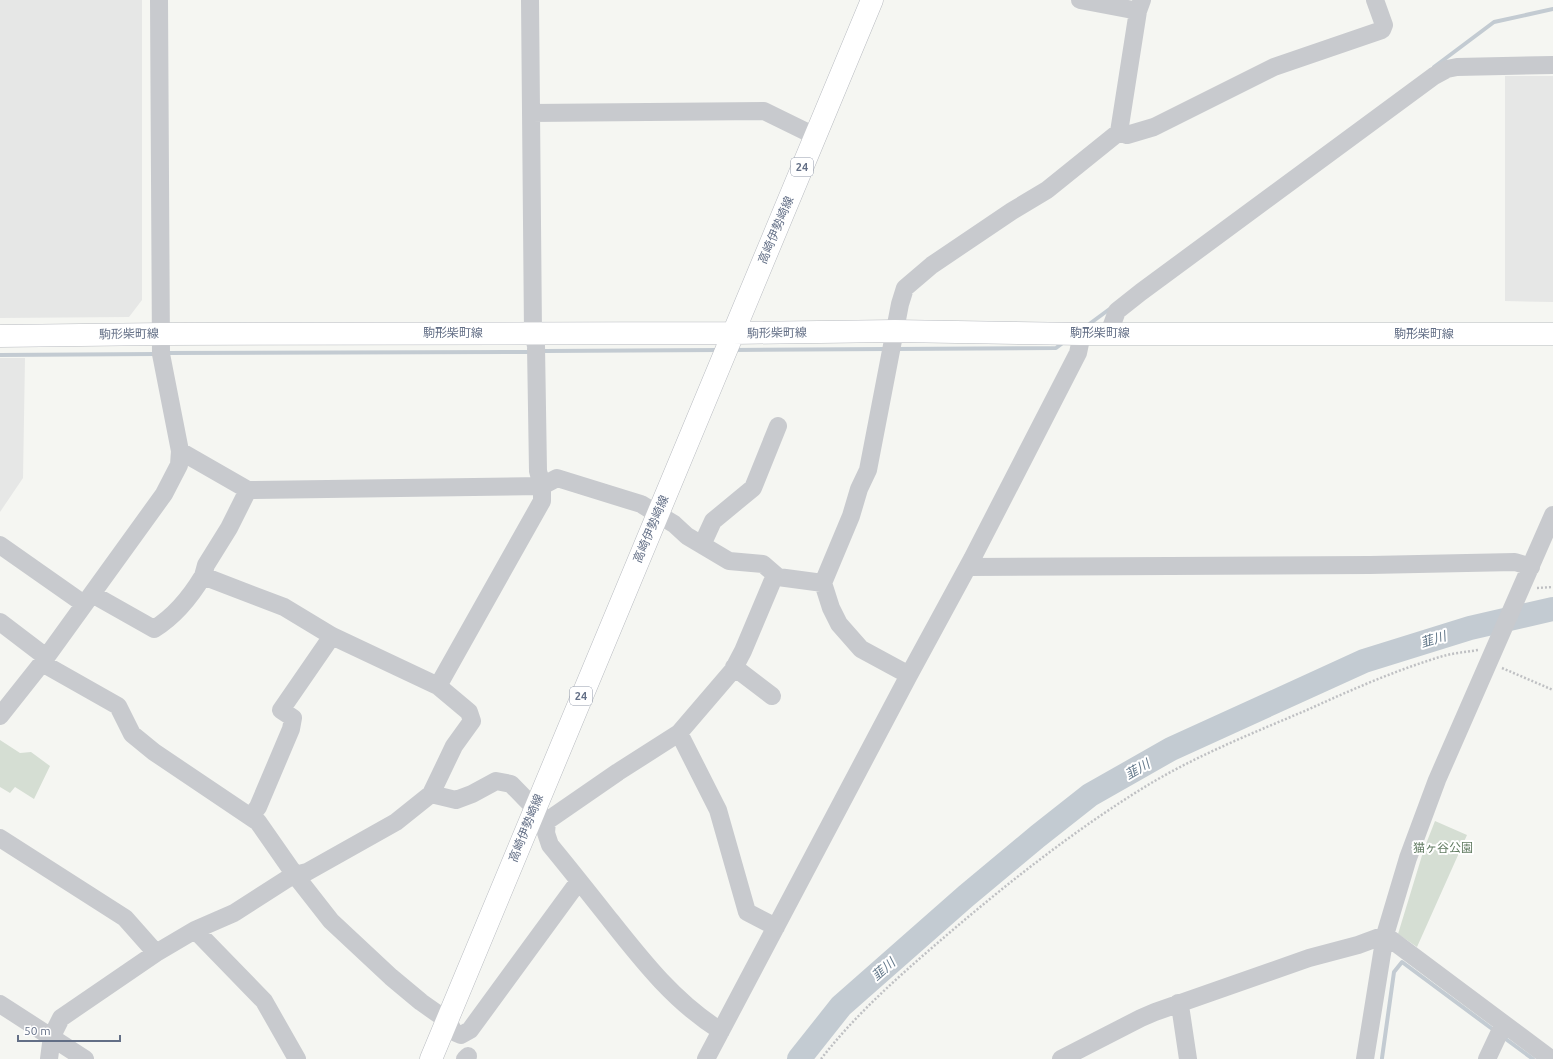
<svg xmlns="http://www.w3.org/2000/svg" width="1553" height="1059" viewBox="0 0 1553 1059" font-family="Ubuntu,'Noto Sans JP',sans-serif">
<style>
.built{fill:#e6e7e6}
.green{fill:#d5ded3}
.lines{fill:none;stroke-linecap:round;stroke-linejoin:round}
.stream{stroke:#c3cbd2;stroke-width:4}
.river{stroke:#c3cbd2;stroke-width:24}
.major-casing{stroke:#b8bbc0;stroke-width:23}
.path{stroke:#bfc0c3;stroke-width:2.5;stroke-dasharray:2 2;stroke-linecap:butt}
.minor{stroke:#c8cace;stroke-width:18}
.major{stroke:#fff;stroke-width:22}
.labels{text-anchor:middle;stroke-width:4;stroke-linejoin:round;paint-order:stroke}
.shield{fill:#fff;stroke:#929aaa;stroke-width:1}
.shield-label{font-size:11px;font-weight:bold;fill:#636f86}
.street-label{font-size:12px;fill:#636f86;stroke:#fff}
.park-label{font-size:12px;fill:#627c62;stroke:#fff}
.water-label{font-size:13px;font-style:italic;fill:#63788a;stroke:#fff}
</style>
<rect width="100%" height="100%" fill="#f5f6f2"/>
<path class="built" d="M0,0H142V300L129,317L0,318Z
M1505,76H1553V302L1505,301Z
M0,358H25L23,478L0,512Z"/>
<path class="green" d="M0,740L20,753L31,752L50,766L34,799L15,787L10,793L0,787Z
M1435,821L1467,835L1417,947L1398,934L1424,849Z"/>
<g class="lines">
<path class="stream" d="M1434,67L1494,22L1553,9
M1088,325L1111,308
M895,349L1056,348L1064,342
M733,350L886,349
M544,351L718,350
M165,353L527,352
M0,355L156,354
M1503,1037L1533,1059
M1382,1058L1394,972L1402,962L1495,1031"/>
<path class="river" d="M799,1059L841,1006L966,896L1038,836L1090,795L1171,749L1364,661L1470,628L1553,609"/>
<defs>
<path id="major" d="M0,336L162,334L733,333L895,331L1082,334H1553
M431,1059L872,0"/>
</defs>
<use href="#major" class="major-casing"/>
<path class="path" d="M1537,588L1553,587
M1502,668L1553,690
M821,1059C856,1014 898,977 941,940C1005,885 1072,832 1143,788C1193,757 1253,733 1307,710C1351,690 1396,670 1443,656C1454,653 1466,652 1478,650"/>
<path class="minor" d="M1080,0L1138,11
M531,113L764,111L815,136
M1119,132L1127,135L1154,127L1274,67L1382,30L1384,25L1375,0
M1109,333L1117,311L1141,292L1434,76L1447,69L1457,67L1553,65
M180,451L248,490L542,486L557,478L641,504L674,524L687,536L729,561L763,564L778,577L823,583
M0,545L84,604
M702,545L713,521L753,488L778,426
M968,567L1370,565L1515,562L1531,567
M203,576L206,565L229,528L248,490
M92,594L154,629C175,616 191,596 203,576L284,607L332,636L438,686
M0,622L46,657
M42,663L118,706L132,734L154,752L258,822L295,875L331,921L391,977L421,1002L448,1021L454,1032L461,1035L470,1030L579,881
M734,667L772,696
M909,675L861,649L839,624L831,608L823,583L851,516L859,489L868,470L900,304L905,288L932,265L1012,211L1047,190L1119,132L1138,11L1142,0
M0,716L42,663L164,494L179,465L180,451L161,354L159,0
M679,733L718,810L747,912L776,927
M431,794L456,800L472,794L496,781L511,784L547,821L546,833L550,845C569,868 588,892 607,916C641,959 674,1002 721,1031
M251,816L258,807L291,729L293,718L281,710L332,636
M547,821L618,772L679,733L733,670L743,651L775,575
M0,838L125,918L156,953
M195,930L264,1001L297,1059
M1178,1003L1181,1012L1188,1059
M0,1004L85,1059
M49,1059L52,1036L61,1018L156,953L195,930L234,913L287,879L295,875L307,872L396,822L431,794L454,746L472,721L469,712L438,686L542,501V486L538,471L536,346L533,333L530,0
M465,1059L468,1056
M706,1059L909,675L972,559L1078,353L1082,334
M1061,1059L1141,1018L1155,1012L1309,958L1358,945L1385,935L1551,1059
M1365,1059L1385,935L1408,858L1437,780L1553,515
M1487,1059L1503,1025"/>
<use href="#major" class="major"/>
</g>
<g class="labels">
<g class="shield">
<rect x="791" y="158" width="22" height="18" rx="3"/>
<rect x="570" y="687" width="22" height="18" rx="3"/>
</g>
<g class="shield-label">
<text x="802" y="171">24</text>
<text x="581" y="700">24</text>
</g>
<g class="street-label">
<text transform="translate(776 230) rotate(-67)" y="4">高崎伊勢崎線</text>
<text x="453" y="337">駒形柴町線</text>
<text transform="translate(777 333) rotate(-1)" y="4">駒形柴町線</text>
<text x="1100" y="337">駒形柴町線</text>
<text transform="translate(129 334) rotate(-1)" y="4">駒形柴町線</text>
<text x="1424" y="338">駒形柴町線</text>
<text transform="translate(651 529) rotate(-67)" y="4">高崎伊勢崎線</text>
<text transform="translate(526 828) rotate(-68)" y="4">高崎伊勢崎線</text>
</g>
<g class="park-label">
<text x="1443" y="852">猫ヶ谷公園</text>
</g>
<g class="water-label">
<text transform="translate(1433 639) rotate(-17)" y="5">韮川</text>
<text transform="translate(1137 769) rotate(-30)" y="5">韮川</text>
<text transform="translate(883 969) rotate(-41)" y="5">韮川</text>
</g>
</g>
<path d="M18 1035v6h102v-6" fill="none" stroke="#636f86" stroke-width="2"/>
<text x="24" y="1035" font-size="12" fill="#636f86" stroke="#ffffff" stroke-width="3" paint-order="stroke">50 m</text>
</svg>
